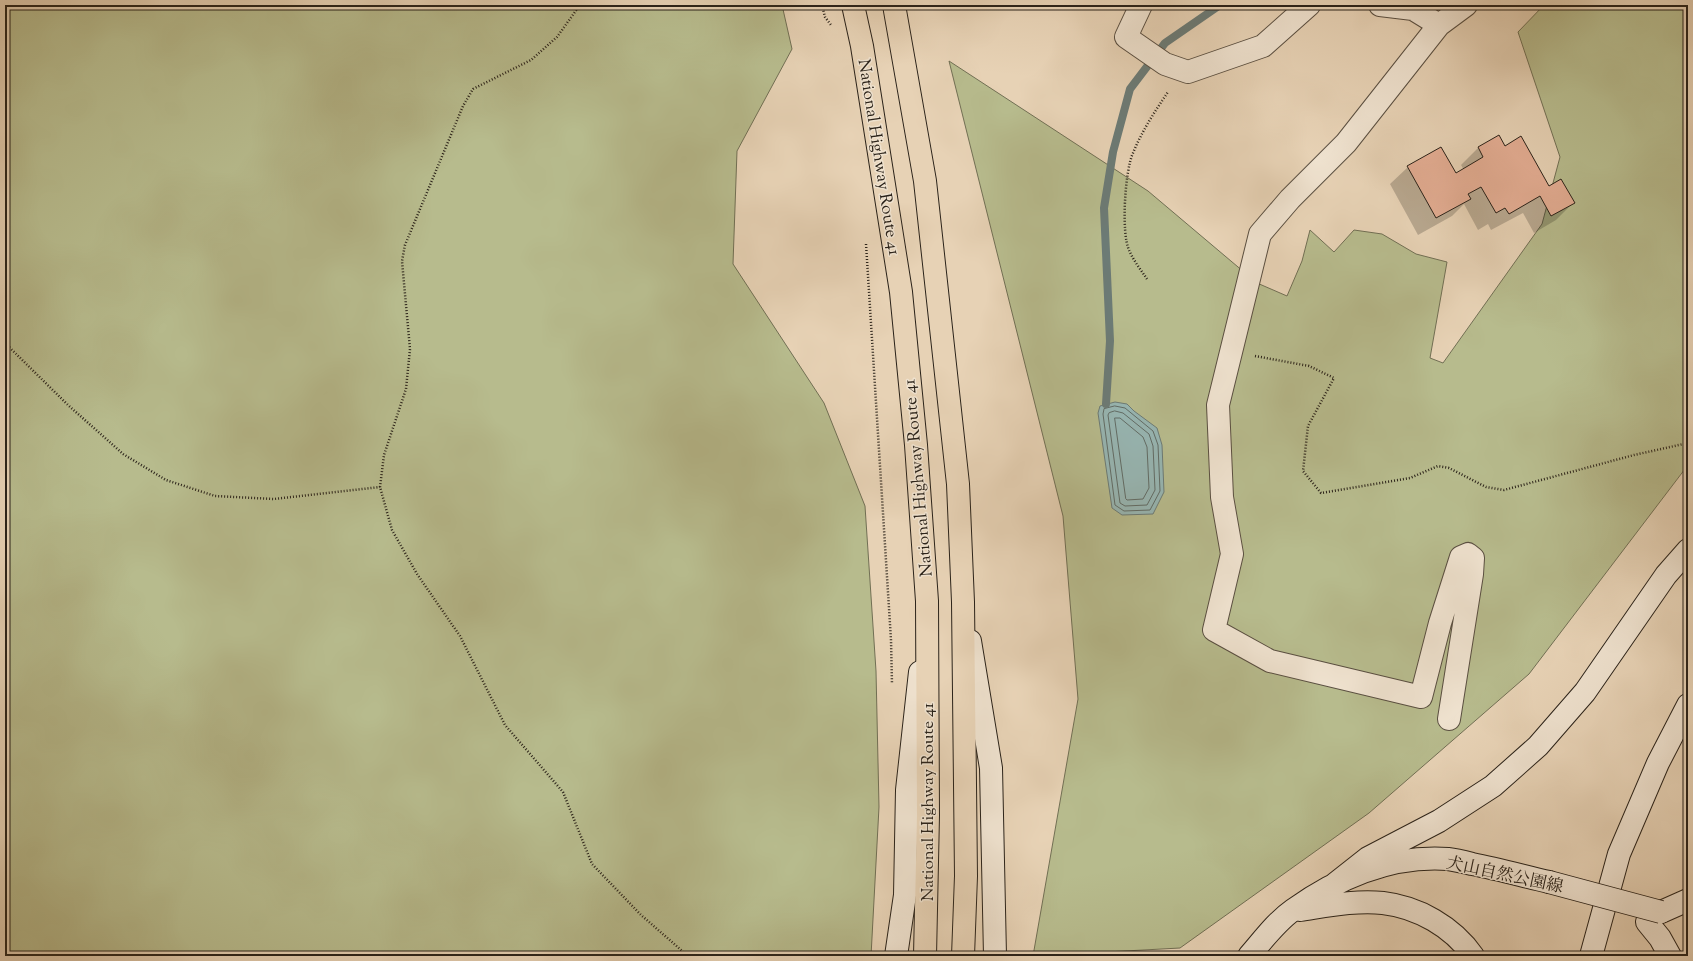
<svg xmlns="http://www.w3.org/2000/svg" width="1693" height="961" viewBox="0 0 1693 961" font-family="'Sorts Mill Goudy','Noto Serif JP',serif">
<style>
.green{fill:#b7bb8d;stroke:#716f54}
.water{fill:#97b6b3;stroke:#6c7b76}
.shadow{fill:#0003}
.lines{fill:none;stroke-linecap:round;stroke-linejoin:round}
.shore{stroke:#616c66;stroke-width:1}
.stream{stroke:#6c7b76;stroke-width:8}
.building{fill:#e3ad93;stroke:#2b231a}
.minor-casing{stroke:#5a4f41;stroke-width:24}
.secondary-casing{stroke:#2b231a;stroke-width:24}
.trunk-casing{stroke:#2b231a;stroke-width:24}
.path{stroke:#2b231a;stroke-width:2.5;stroke-dasharray:1 2;stroke-linecap:butt}
.minor{stroke:#efe2cf;stroke-width:22}
.secondary{stroke:#efe2cf;stroke-width:22}
.trunk{stroke:#e7d2b5;stroke-width:22}
.secondary-bridge-casing{stroke:#2b231a;stroke-width:24;stroke-linecap:butt}
.secondary-bridge{stroke:#efe2cf;stroke-width:22}
.labels{text-anchor:middle;stroke-width:3;stroke-linejoin:round;paint-order:stroke}
.street-label{font-size:17px;fill:#2b231a;stroke:#efe2cf}
</style>
<rect width="100%" height="100%" fill="#e7d2b5"/>
<filter id="stains"><feTurbulence type="fractalNoise" baseFrequency=".005" numOctaves="4"/><feColorMatrix values="0 0 0 0 .2 0 0 0 0 .09 0 0 0 0 .02 0 0 0 .5 -.17"/></filter>
<radialGradient id="worn" r=".72"><stop offset=".6" stop-color="#630" stop-opacity="0"/><stop offset="1" stop-color="#630" stop-opacity=".3"/></radialGradient>
<path class="green" d="M5,5H782L792,49L737,151L733,264L824,403L865,506L876,671L879,807L871,956H5Z
M1544,5H1688V465L1529,674L1369,813L1180,948L1033,956L1078,699L1063,516L949,61L1148,191L1257,283L1287,296L1302,261L1310,230L1334,252L1354,230L1382,234L1416,254L1447,262L1430,358L1443,363L1542,224L1560,157L1518,32Z"/>
<path class="water" d="M1115,402L1127,404L1134,411L1157,428L1162,445L1164,492L1153,514L1122,515L1112,508L1098,413L1100,406Z"/>
<path class="shadow" d="M1498,137L1504,147L1549,187L1573,203L1556,220L1534,233L1523,213L1491,230L1488,224L1478,230L1464,204L1452,216L1418,235L1390,184L1408,167L1456,174L1464,170L1461,165L1478,148Z"/>
<g class="lines">
<path class="shore" d="M1115,406L1125,408L1153,431L1158,445L1160,491L1150,510L1124,511L1115,505L1103,414L1104,409Z
M1115,411L1123,413L1149,434L1153,446L1155,490L1147,505L1125,506L1120,503L1108,415L1109,413Z
M1115,418H1120L1143,437L1147,447L1149,488L1143,499L1127,500L1126,499Z"/>
<path class="stream" d="M1106,404L1110,341L1104,208L1113,152L1130,89L1165,43L1220,5"/>
</g>
<path class="building" d="M1499,135L1505,146L1521,136L1549,186L1561,179L1575,203L1551,216L1540,196L1509,214L1505,208L1496,213L1481,187L1468,194L1471,199L1436,218L1407,166L1441,147L1456,173L1483,157L1478,147Z"/>
<g class="lines">
<defs>
<path id="minor" d="M1141,5L1126,37L1165,64L1188,72L1263,46L1309,5
M1380,5L1413,9L1439,25
M1449,719L1472,574L1473,558L1468,554L1461,557L1440,623L1421,697L1270,661L1214,630L1232,554L1222,497L1218,405L1260,234L1290,199L1346,143L1439,25L1466,5"/>
<path id="secondary" d="M970,641L991,768L995,956
M1335,884L1368,858L1439,821L1493,786L1538,746L1585,692L1666,575L1688,550
M1300,910C1327,906 1356,900 1383,903C1418,907 1453,927 1473,956
M1661,912L1688,900
M1647,922L1660,938L1670,956
M896,956L905,895L907,790L920,672
M1249,956C1263,940 1276,922 1293,910C1338,878 1392,855 1448,859C1456,860 1464,862 1472,864C1498,869 1523,876 1549,882
M1591,956L1619,854L1658,763L1688,705"/>
<path id="trunk" d="M853,5L862,46L901,292L916,445L927,601L928,815L925,956
M894,5L925,181L958,484L963,602L966,876L963,956"/>
</defs>
<use href="#minor" class="minor-casing"/>
<use href="#secondary" class="secondary-casing"/>
<use href="#trunk" class="trunk-casing"/>
<path class="path" d="M580,5L557,37L531,60L473,89L463,106L405,245L402,261L410,349L406,389L384,455L380,487L392,530L417,574L460,636L505,725L563,792L592,864L641,915L688,956
M822,5L825,17L831,25
M866,244L891,640L892,684
M1147,279C1141,270 1133,260 1129,250C1121,233 1125,170 1133,153C1142,131 1155,111 1168,92
M5,343L68,405L123,454L166,480L215,496L274,499L380,487
M1255,356L1309,366L1334,378L1308,426L1303,471L1321,493L1410,478L1438,466L1449,468L1486,487L1504,490L1634,455L1688,443"/>
<use href="#minor" class="minor"/>
<use href="#secondary" class="secondary"/>
<use href="#trunk" class="trunk"/>
<defs>
<path id="secondary-bridge" d="M1549,882L1661,912"/>
</defs>
<use href="#secondary-bridge" class="secondary-bridge-casing"/>
<use href="#secondary-bridge" class="secondary-bridge"/>
</g>
<g class="labels">
<g class="street-label">
<text transform="translate(880 157) rotate(81)" y="6">National Highway Route 41</text>
<text transform="translate(917 478) rotate(-95)" y="6">National Highway Route 41</text>
<text transform="translate(927 802) rotate(-90)" y="6">National Highway Route 41</text>
<text transform="translate(1505 874) rotate(12)" y="6">犬山自然公園線</text>
</g>
</g>
<rect width="1693" height="961" fill="none" stroke="#e7d2b5" stroke-width="20"/>
<rect x="6" y="6" width="1681" height="949" fill="none" stroke="#2b231a" stroke-width="2"/>
<rect x="10" y="10" width="1673" height="941" fill="none" stroke="#2b231a"/>
<rect width="100%" height="100%" filter="url(#stains)"/>
<rect width="100%" height="100%" fill="url(#worn)"/>
</svg>
